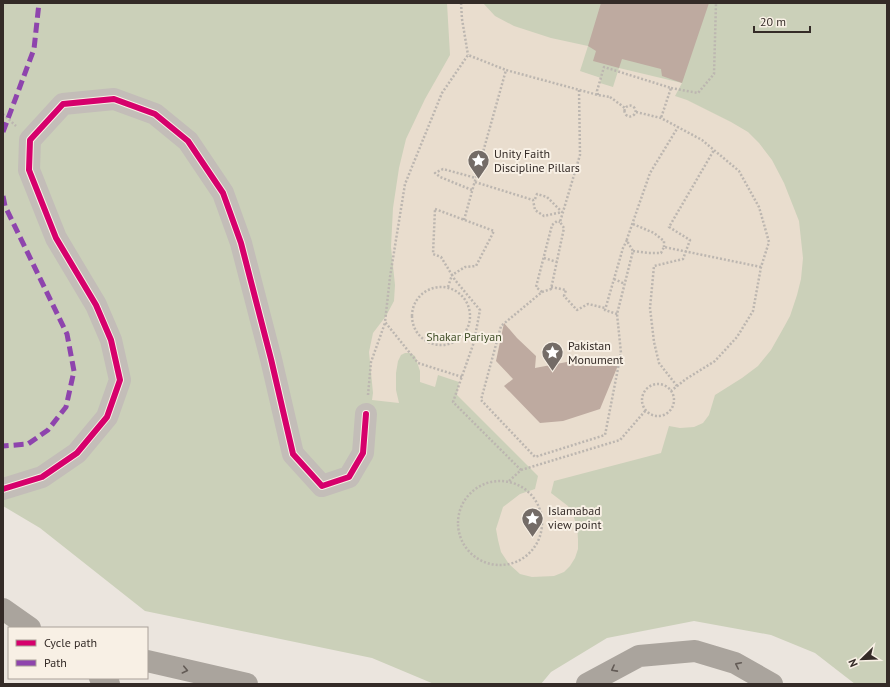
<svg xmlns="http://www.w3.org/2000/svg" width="890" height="687" viewBox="0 0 890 687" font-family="'PT Sans',sans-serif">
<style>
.green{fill:#cbd0b9}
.plaza{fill:#e9ddce}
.building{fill:#beaaa0}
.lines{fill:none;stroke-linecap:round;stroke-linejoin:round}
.path{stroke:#bcb6b0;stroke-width:2.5;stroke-dasharray:2 2;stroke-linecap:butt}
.minor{stroke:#c3bdb8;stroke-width:22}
.highway{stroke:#aaa49d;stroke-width:22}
.quiet{stroke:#8e44ad;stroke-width:5;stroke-dasharray:10 5;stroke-linecap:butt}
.cycleway-casing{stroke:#f8f0e5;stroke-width:8}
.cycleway{stroke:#d6006c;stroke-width:6}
.oneway{stroke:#635b56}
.labels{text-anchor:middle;stroke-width:4;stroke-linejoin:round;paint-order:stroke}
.poi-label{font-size:12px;fill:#342b27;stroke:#f8f0e5;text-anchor:start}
.park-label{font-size:12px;fill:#43512b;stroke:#f8f0e5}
</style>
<rect width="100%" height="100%" fill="#ebe5de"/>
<path class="green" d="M3,3H887V684H855L815,653L771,635L694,621L607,638L551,672L541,684H434L372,658L145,611L40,528L3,506Z"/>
<path class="plaza" d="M447,3H483L495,16L514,26L551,38L588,46L580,71L601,78L600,83L613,87L619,68L682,83L675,96L687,100L731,122L748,132L759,143L772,160L784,183L799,221L803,258L801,279L797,295L790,316L784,327L771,350L758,366L742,378L715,395L709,415L703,423L694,427L680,428L669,426L661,453L554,481L551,493L568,506L573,515L577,526L578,539V549L575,558L570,566L564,572L554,576L532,577L520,574L509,564L501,552L498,540L496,529L503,507L520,494L535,489L538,476L457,395L459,382L438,375L435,387L420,382V371L415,356L410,353H405L401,355L398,361L396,373V390L399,403L372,400L373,393L369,352L373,333L386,316L394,301L395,285L391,247L393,208L399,168L406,139L425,99L450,55Z"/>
<path class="building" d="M601,3H709L682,83L662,76L661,69L622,59L619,68L593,61L596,51L588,46Z
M504,323L517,338L536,356L535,368L572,361H597L619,363L600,409L563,421L540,423L504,386L513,379L496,361Z"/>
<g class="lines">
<path class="path" d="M461,3L462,19L468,55
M671,88L698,93L714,74L716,3
M579,90L580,155L560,222L564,228L551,289L542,292L501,326L481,400L535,457L605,435L621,353L617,314L633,251L627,241V239L650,173L678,127
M598,95L597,91L604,67L671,88L661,118
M610,97L625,108
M624.5 111a5.5 5.5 0 1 1 11 0a5.5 5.5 0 1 1-11 0Z
M636,112L661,118L702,140L739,171L759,207L769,242L761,267L753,311L737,337L715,361L686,379L671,391
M3,114L16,126
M475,182L533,200L535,210L544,216L562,212
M472,190L440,177L435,173L443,169L476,178
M535,199L537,194L547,197L562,212
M435,209L494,231L476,266L465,267L452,275L441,257L433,254Z
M464,220L506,70L598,95L610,97
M633,224L654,233L664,241V247
M633,251L648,253H661L664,247L761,267
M544,258L557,262
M614,279L625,284
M412 316a29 29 0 1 1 58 0a29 29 0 1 1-58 0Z
M448,287L452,275L455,280L480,310L474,342L453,402L521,470L508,482
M551,287L566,290L564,296L577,310L588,304L605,308
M542,292L536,287L552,225L557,221L560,222
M617,314L605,310L623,248L627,240
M462,377L418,363L385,322L390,277L405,184L442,93L468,55L506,70
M642 400a16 16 0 1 1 32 0a16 16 0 1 1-32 0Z
M677,386L659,363L654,342L650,308L654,266L683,259L690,240L669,227L714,150
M368,395L371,362L385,323
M521,470L620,440L646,410
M458 523a42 42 0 1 1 84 0a42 42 0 1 1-84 0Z"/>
<path class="minor" d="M3,489L42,477L77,453L107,417L120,380L111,340L96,305L56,238L29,170L30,140L63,104L114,99L155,114L188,141L223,193L241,243L271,359L293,454L322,486L349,477L363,453L366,414"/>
<path class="highway" d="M3,609L30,628
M147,661L247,684
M100,678L109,684
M587,684L639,656L695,651L735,663L772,684"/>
<path class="quiet" d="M3,132L34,49L39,3
M3,196L5,206L67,334L74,371L66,407L48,430L28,444L3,446"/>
<defs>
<path id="cycleway" d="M3,489L42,477L77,453L107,417L120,380L111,340L96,305L56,238L29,170L30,140L63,104L114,99L155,114L188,141L223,193L241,243L271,359L293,454L322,486L349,477L363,453L366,414"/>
</defs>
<use href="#cycleway" class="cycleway-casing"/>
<use href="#cycleway" class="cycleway"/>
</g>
<defs><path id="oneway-chevron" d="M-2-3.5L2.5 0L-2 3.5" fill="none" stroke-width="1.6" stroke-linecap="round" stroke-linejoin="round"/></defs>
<g class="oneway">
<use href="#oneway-chevron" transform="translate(738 665) rotate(-154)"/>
<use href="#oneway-chevron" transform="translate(614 669) rotate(152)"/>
<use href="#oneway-chevron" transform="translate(185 670) rotate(13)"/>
</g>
<defs>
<symbol id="sight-pin" viewBox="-11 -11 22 30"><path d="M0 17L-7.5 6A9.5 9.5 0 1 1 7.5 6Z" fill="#746c67" stroke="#f8f0e5"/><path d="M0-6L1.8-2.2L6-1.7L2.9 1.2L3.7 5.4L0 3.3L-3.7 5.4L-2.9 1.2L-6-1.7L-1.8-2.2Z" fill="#fff"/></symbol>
</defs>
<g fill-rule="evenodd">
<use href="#sight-pin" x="466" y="148" width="25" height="34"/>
<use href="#sight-pin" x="540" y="340" width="25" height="34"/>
<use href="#sight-pin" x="520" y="506" width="25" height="34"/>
</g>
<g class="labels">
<g class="poi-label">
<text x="494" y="158">Unity Faith<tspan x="494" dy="14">Discipline Pillars</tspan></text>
<text x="568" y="350">Pakistan<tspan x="568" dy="14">Monument</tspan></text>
<text x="548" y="515">Islamabad<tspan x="548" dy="14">view point</tspan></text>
</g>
<g class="park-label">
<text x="464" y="341">Shakar Pariyan</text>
</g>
</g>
<rect width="890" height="687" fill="none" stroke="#342b27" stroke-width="8"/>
<rect x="8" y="627" width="140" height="52" fill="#f8f0e5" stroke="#aaa199"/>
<rect x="16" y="640" width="20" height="6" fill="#d6006c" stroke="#aaa199"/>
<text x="44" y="647" font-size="12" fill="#342b27">Cycle path</text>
<rect x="16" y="660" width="20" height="6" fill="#8e44ad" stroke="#aaa199"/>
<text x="44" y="667" font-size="12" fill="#342b27">Path</text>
<g transform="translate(862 659) rotate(247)" stroke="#f8f0e5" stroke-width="3" paint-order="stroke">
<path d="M0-3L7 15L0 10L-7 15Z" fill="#342b27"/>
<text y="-6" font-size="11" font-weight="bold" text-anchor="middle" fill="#342b27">N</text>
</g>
<path d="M754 26v6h56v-6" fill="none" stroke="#342b27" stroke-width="2"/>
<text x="760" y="26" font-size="12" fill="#342b27" stroke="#f8f0e5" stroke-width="3" paint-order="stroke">20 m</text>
</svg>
